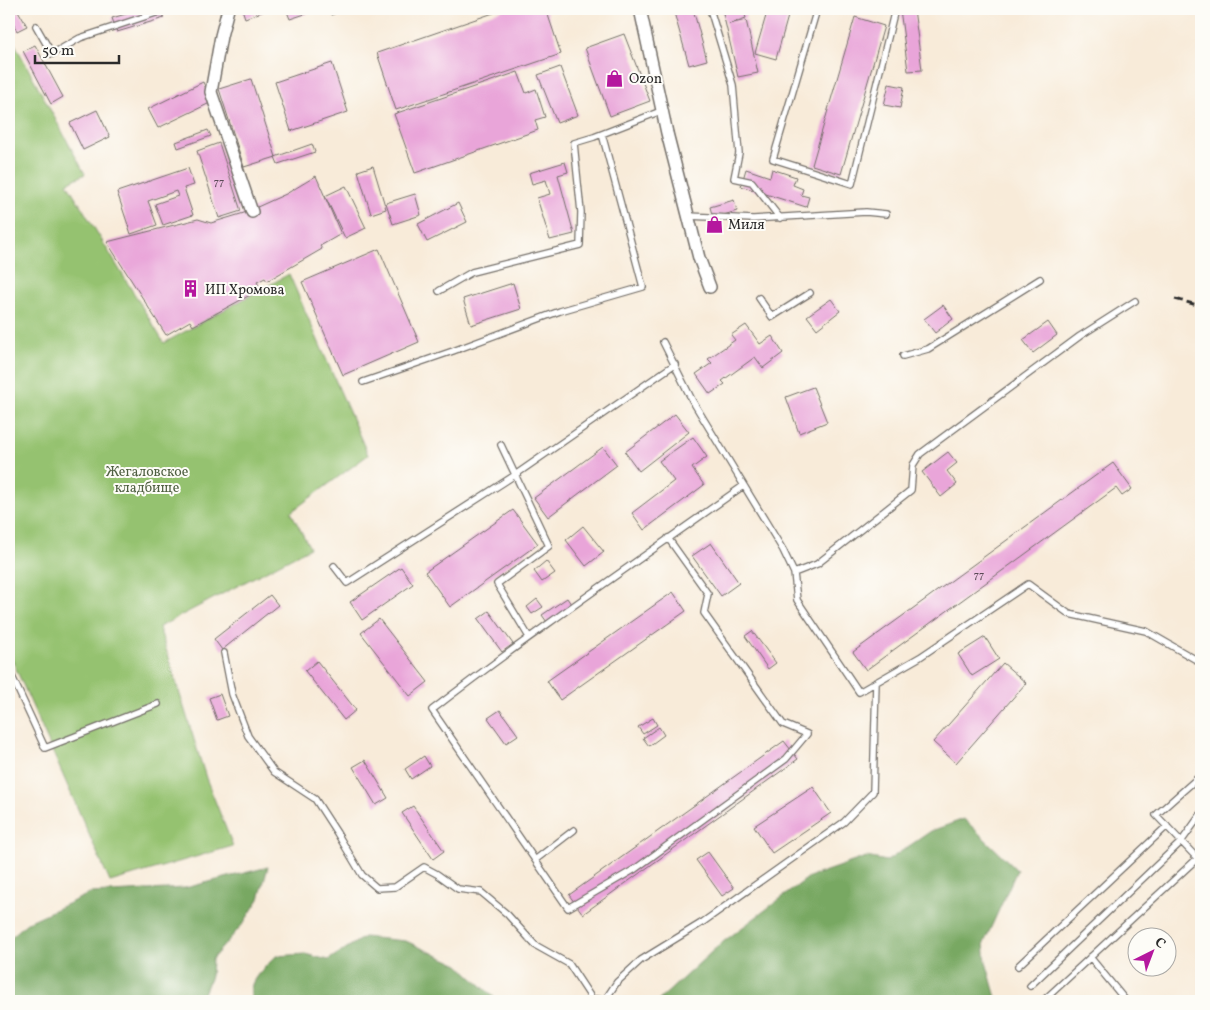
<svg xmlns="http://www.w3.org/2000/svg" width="1210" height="1010" viewBox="0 0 1210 1010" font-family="Vollkorn,serif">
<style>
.green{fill:#95c270;stroke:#60764e}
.forest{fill:#78a862;stroke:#526a46}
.building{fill:#e9a5d9}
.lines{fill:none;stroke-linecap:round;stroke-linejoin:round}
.service-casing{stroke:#736e68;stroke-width:8}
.minor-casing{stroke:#736e68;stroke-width:14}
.service{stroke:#fff;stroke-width:5.5}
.minor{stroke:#fff;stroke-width:11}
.rail{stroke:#2b2b2b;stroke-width:3;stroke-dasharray:8 4;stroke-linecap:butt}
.labels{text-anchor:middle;stroke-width:4;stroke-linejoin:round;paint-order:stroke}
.number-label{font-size:11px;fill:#5a4a56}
.poi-label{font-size:14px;fill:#2b2b2b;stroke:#fdfcf7;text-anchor:start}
.park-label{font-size:14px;fill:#506043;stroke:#fdfcf7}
</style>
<rect width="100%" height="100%" fill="#fdfcf7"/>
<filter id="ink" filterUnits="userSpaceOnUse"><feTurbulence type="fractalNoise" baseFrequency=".02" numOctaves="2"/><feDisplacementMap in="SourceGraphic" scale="10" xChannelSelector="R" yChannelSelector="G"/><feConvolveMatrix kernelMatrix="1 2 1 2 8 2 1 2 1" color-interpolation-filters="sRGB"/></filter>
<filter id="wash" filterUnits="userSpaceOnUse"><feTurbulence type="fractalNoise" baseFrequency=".0096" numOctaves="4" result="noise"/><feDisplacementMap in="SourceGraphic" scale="20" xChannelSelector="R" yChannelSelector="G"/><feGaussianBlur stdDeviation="1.12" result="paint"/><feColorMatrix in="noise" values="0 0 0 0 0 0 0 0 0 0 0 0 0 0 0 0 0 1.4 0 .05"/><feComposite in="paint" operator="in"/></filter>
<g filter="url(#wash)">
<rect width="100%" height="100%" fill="#f8ebd9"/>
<path class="green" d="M9,33L85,174L67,183L164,343L289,274L368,455L291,512L310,548L159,627L206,778L233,846L110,882L9,653Z"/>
<path class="forest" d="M964,819L1017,870L984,943L986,962L997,1001H658L719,945L809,877L866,857L887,861L931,831Z
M268,867L259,899L243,924L212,959L211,976L201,1001H9V939L28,922L91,893L185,888Z
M364,937L406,941L459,965L498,1001H253C244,982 264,969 276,956L305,954L328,960Z"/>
<g id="blocks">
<path class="building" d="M9,9H17L27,26L17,31L9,16Z
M143,9H161L164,18L117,32L112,18Z
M242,9H270L245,18Z
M286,9H320L290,19Z
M329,9H348L331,15Z
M505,9H546L561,54L396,110L377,53Z
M673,9H693L707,60L689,65Z
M722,9H743L746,18L729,24L746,20L758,73L738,77Z
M768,9H790L776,59L755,53Z
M900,9H914L922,70L908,71Z
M855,17L884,26L841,174L812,165Z
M624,34L650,101L610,116L585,48Z
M35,45L63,97L51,104L23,51Z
M332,63L348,112L291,131L275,82Z
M560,67L578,115L557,123L538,75Z
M518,72L526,93L536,89L545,117L535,120L538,130L415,173L394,114Z
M251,79L276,157L244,167L219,89Z
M203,82L212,102L158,128L148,109Z
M889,84L904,87L900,108L884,105Z
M97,110L110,137L83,150L70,123Z
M208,130L211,136L178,148L176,142Z
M219,143L241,211L219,218L197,151Z
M312,144L315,152L278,164L275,157Z
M565,162L568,172L558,175L574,234L550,240L537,198L550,194L546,180L532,184L529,173Z
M373,166L386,209L371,214L358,171Z
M188,168L194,185L184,188L193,215L163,225L155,204L178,196L176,191L148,201L157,225L131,234L117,192Z
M746,169L770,177L772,169L796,177L793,185L803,189L801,195L809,197L806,207L741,186Z
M316,176L341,234L320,246L322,249L267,281L265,278L257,282L261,289L193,326L190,321L166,335L107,242L198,219L211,223L244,213L286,194Z
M346,186L366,228L345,238L325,196Z
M415,194L421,215L393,224L386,203Z
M734,200L737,211L713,218L710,207Z
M458,203L467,222L427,242L418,224Z
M379,249L419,342L343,375L302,282Z
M513,283L521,309L471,325L463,299Z
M831,299L840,311L817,329L807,316Z
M943,305L953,319L935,333L924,319Z
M1048,322L1057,335L1033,353L1023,340Z
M746,325L760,344L772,336L783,353L763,368L755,357L722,381L725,384L710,394L696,374L712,363L708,359L735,340L731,335Z
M813,387L827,422L799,433L786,397Z
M675,414L689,432L639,471L625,452Z
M693,437L707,457L692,468L704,485L644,530L632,513L674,481L659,461Z
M603,447L617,465L548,517L534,498Z
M948,452L957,463L947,471L957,484L941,497L922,472Z
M1113,463L1132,489L1122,496L1116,488L866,670L853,652Z
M513,510L538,544L450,607L425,572Z
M583,526L604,552L586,566L566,540Z
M711,543L739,583L721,596L692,556Z
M546,561L555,573L542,582L534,571Z
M401,567L413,584L362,620L350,602Z
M673,592L686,611L560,700L547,681Z
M270,595L278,605L222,650L214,639Z
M567,598L573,607L549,625L542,615Z
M537,599L543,607L532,614L527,607Z
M489,611L513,644L502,652L478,619Z
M379,619L428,682L410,696L361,633Z
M752,631L776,663L768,669L745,636Z
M985,637L999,659L972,676L958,654Z
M317,661L356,710L344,720L305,671Z
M1003,663L1026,683L956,763L933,742Z
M220,694L228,716L217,720L209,698Z
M500,710L518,735L506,743L488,718Z
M653,718L657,725L643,734L638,727Z
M659,727L664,735L649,746L643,738Z
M784,741L798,759L583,914L569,895Z
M424,756L430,766L411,779L405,769Z
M365,760L388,798L376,805L353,767Z
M813,787L831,813L772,853L754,826Z
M413,806L444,851L433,859L402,813Z
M708,852L734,888L722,896L696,860Z"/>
</g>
</g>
<g filter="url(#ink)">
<use href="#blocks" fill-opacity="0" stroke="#736e68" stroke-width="1"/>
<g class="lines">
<defs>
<path id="service" d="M710,9L733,85L739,153L734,178L752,182L780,218
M817,9L773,159L852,184L895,9
M36,26L52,54L80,38L168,9
M688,216L753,219L866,212L886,214
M439,291L472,272L580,245L581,212L574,143L594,137L661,111
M759,298L772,317L810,293
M663,342L692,400L783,550L794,573L797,600L859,692L920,657L1028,584L1069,614L1146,631L1200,662
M903,356L928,349L1040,279
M363,382L453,351L560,311L643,287L602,134
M501,445L549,546L497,584L529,637
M668,538L708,594L704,613L783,724L807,734L786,759L635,869L568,908L432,710C533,632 639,560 743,486
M334,566L347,583L515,475L675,364
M794,573L817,564L911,490L913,465L920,454L1080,336L1135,301
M224,653L232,694L248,736L274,772L315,799L337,833L362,875L377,888L395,887L424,867L437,874L458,889L481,892L507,914L535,945L569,964L592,999L605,1000L617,982L641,960L703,922L844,822L873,792L876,682
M9,670L45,748L158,704
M1197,858L1156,815L1201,775
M535,860L574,830
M1090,957L1126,1001
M1018,966L1167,826
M1030,986L1181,842L1201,814
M1043,1001L1201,855"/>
<path id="minor" d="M228,9L221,36L211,92L252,212
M640,9L667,133L699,258L710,287"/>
</defs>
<use href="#service" class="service-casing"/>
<use href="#minor" class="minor-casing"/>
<use href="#service" class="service"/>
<use href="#minor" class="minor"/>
<path class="rail" d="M1175,299L1201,306"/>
</g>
</g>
<defs>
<symbol id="shop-bare" viewBox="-9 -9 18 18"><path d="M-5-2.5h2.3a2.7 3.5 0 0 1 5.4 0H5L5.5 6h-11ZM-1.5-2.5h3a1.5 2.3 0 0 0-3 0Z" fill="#b5179e" stroke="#fdfcf7" stroke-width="2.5" paint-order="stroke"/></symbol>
<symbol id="building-bare" viewBox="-9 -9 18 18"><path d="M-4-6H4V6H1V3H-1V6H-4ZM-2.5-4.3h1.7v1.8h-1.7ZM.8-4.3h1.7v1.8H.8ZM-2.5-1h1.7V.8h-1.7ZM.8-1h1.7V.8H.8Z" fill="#b5179e" stroke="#fdfcf7" stroke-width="2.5" paint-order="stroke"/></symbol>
</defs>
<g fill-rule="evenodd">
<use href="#shop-bare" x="602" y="66" width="25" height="25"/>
<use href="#shop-bare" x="702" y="212" width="25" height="25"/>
<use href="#building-bare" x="178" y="276" width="25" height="25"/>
</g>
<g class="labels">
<g class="number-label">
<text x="219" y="185">77</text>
<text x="979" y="578">77</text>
</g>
<g class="poi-label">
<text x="629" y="83">Ozon</text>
<text x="728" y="229">Миля</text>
<text x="205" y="294">ИП Хромова</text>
</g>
<g class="park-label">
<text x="147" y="476">Жегаловское<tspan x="147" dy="16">кладбище</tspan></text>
</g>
</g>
<rect width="1210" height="1010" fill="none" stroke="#fdfcf7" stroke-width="30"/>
<g transform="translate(1152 952) rotate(42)"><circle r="24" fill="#fdfcf7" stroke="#a9a8a5"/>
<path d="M0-4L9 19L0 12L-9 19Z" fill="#b5179e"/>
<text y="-8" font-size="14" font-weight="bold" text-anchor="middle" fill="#2b2b2b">С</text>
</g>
<path d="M35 55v8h84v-8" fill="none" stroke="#2b2b2b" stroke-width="2.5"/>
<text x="42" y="55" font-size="15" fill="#2b2b2b" stroke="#fdfcf7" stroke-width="4" paint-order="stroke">50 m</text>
</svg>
